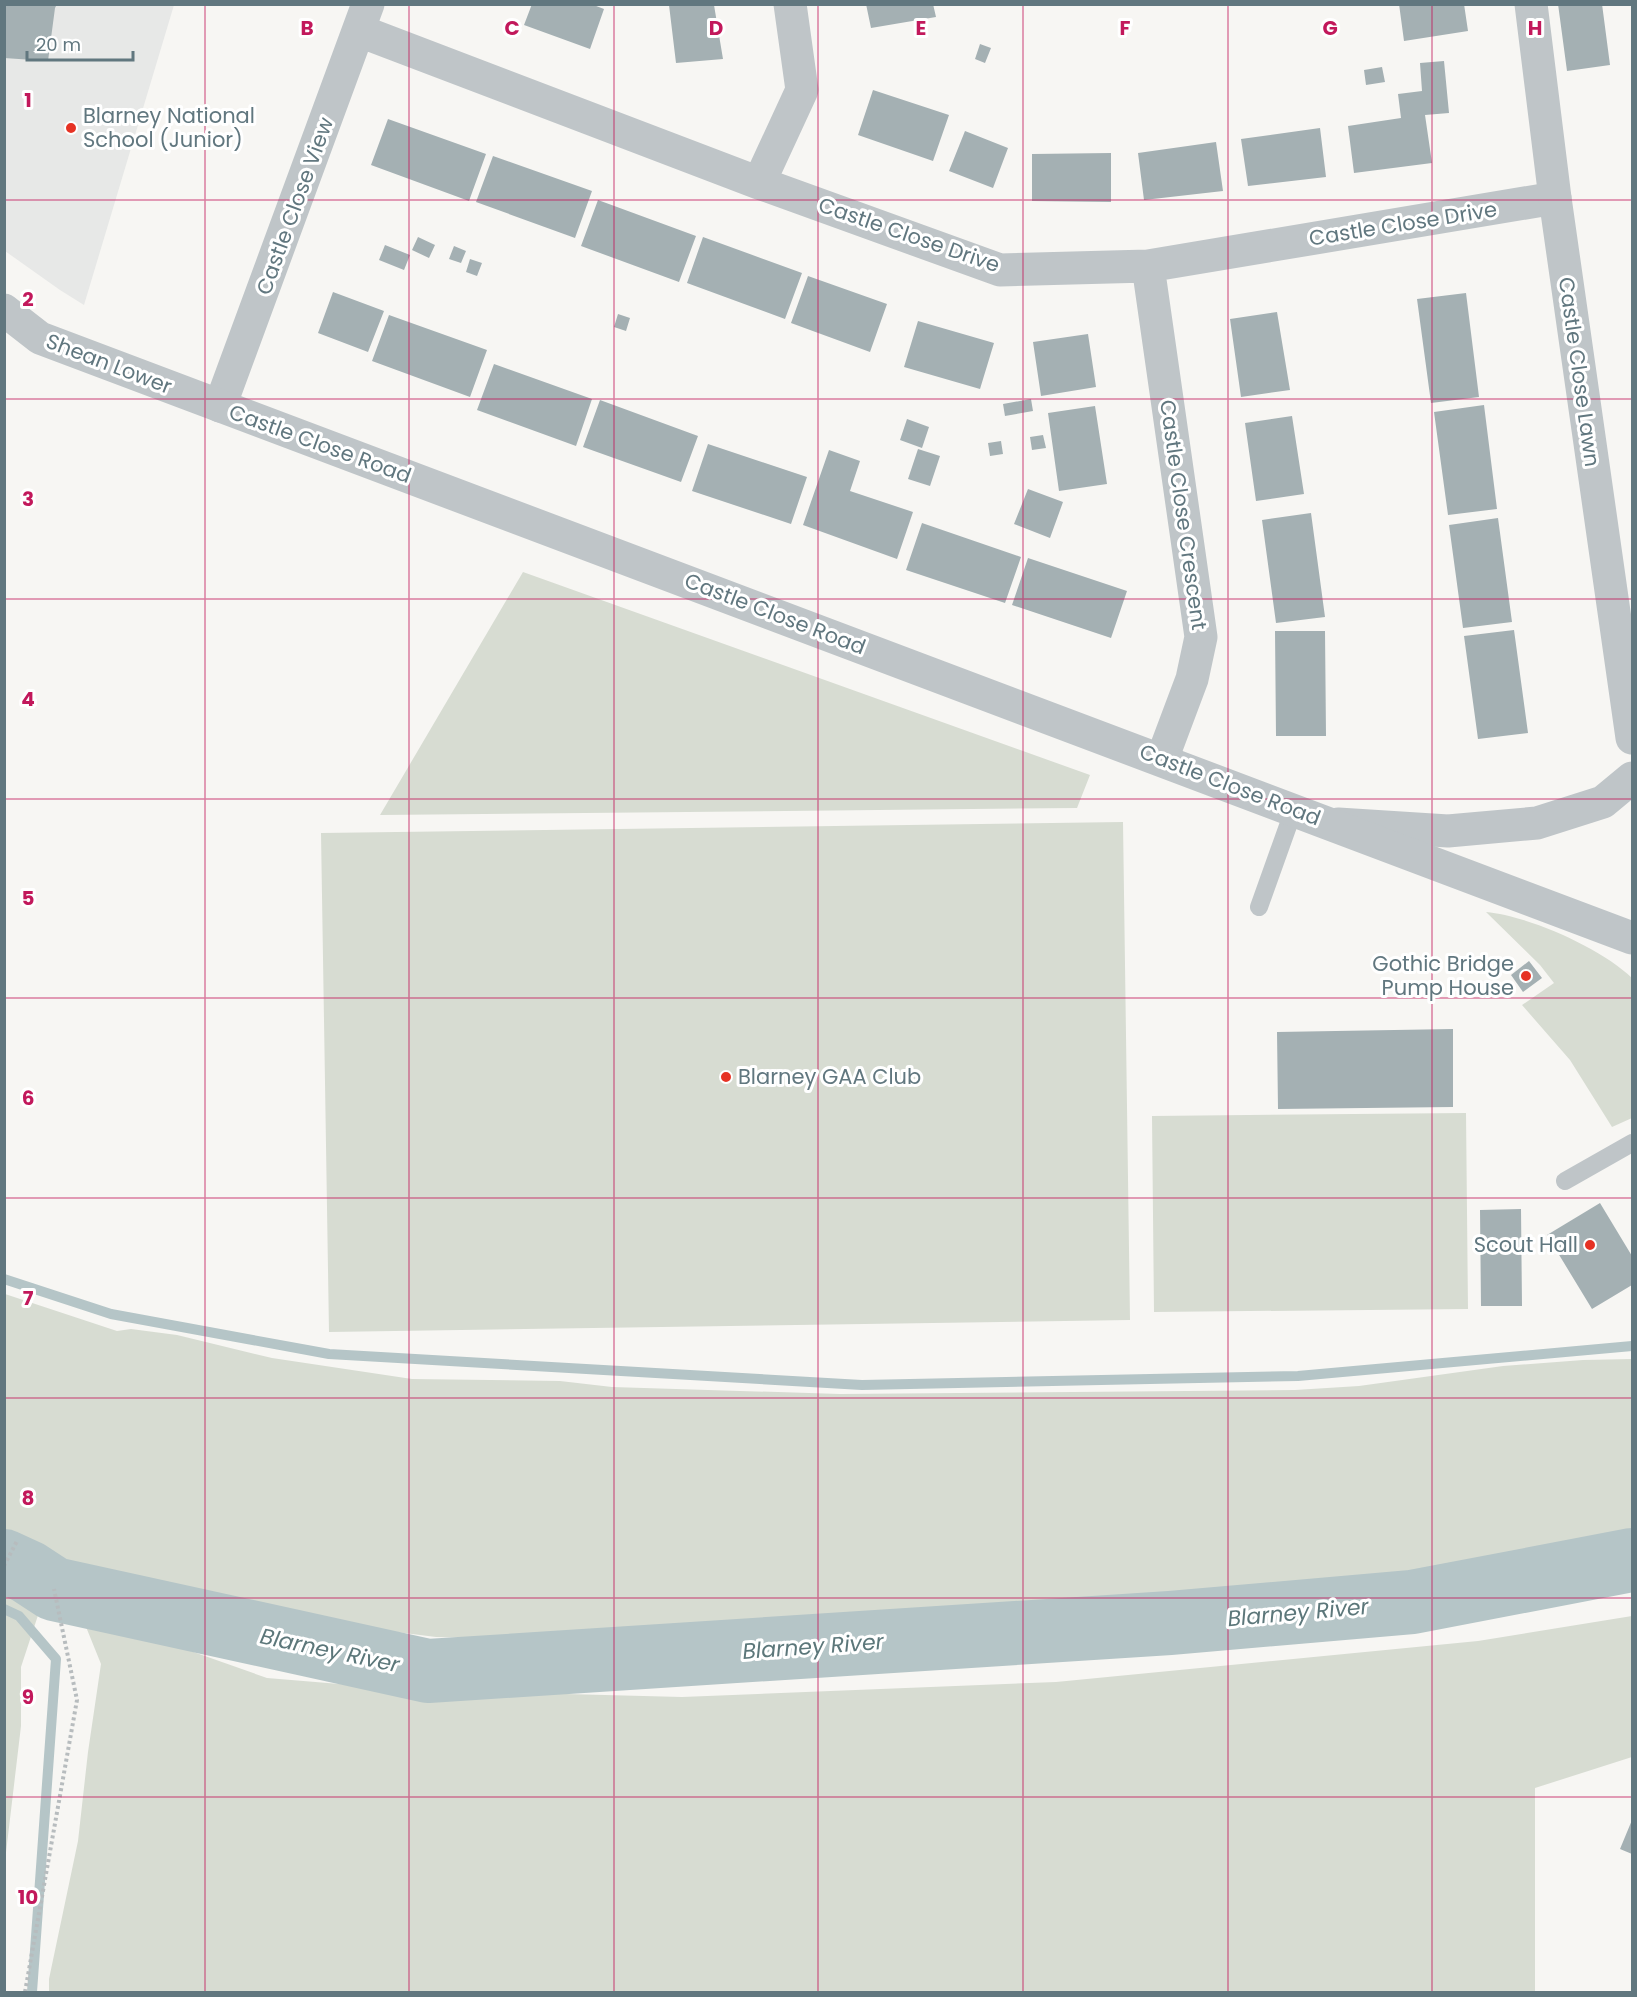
<svg xmlns="http://www.w3.org/2000/svg" width="1637" height="1997" viewBox="0 0 1637 1997" font-family="Poppins,sans-serif">
<style>
.built{fill:#e7e8e7}
.green{fill:#d7dcd2}
.lines{fill:none;stroke-linecap:round;stroke-linejoin:round}
.stream{stroke:#b5c5c7;stroke-width:10}
.river{stroke:#b5c5c7;stroke-width:64}
.building{fill:#a4b0b3}
.path{stroke:#b7bcbe;stroke-width:4;stroke-dasharray:3 3;stroke-linecap:butt}
.service{stroke:#bfc5c8;stroke-width:18}
.minor{stroke:#bfc5c8;stroke-width:33}
.tertiary{stroke:#bfc5c8;stroke-width:33}
.grid{fill:none;stroke:#c2185b;stroke-width:1.5;stroke-opacity:0.55}
.poi-dot{fill:#e63224;stroke:#fff;stroke-width:2}
.labels{text-anchor:middle;stroke-width:6;stroke-linejoin:round;paint-order:stroke}
.poi-label{font-size:21px;fill:#61777f;stroke:#fff;text-anchor:start}
.street-label{font-size:21px;fill:#61777f;stroke:#fff}
.water-label{font-size:22px;font-style:italic;fill:#5c777a;stroke:#fff}
.grid-label{font-size:20px;text-anchor:middle;font-weight:bold;fill:#c2185b;stroke:#fff;stroke-width:6;stroke-linejoin:round;paint-order:stroke}
</style>
<rect width="100%" height="100%" fill="#f7f6f3"/>
<path class="built" d="M5,5H174L84,305L60,290L5,251Z"/>
<path class="green" d="M523,572L1090,775L1077,808L380,815Z
M1123,822L1130,1320L329,1332L321,833Z
M1486,912C1529,916 1601,948 1632,978V1118L1612,1127L1570,1060L1522,1005L1554,983L1540,965Z
M1466,1113L1468,1309L1154,1312L1152,1116Z
M5,1294L117,1331L131,1329L177,1335L272,1358L412,1379L560,1381L612,1387L840,1394L1295,1390L1359,1386L1503,1366L1583,1360L1632,1359V1546L1574,1558L1321,1595L1185,1604L1047,1627L784,1621L483,1638L436,1637L324,1623L280,1611L151,1591L85,1572L5,1539Z
M5,1572L45,1594L21,1667V1726L5,1861Z
M80,1612L267,1678L412,1690L682,1697L1056,1682L1478,1641L1632,1616V1757L1535,1788V1992H49V1979L78,1841L88,1752L101,1664Z"/>
<g class="lines">
<path class="stream" d="M4,1279L111,1314L329,1354L862,1385L1298,1376L1632,1346
M4,1609L19,1616L56,1659L32,1992"/>
<path class="river" d="M4,1561L28,1572L54,1589L428,1671L1170,1623L1412,1602L1632,1560"/>
</g>
<path class="building" d="M4,4H57L55,8L48,61L4,58Z
M532,4H591L604,9L590,49L524,25Z
M866,4H933L936,17L871,28Z
M1399,4H1464L1468,31L1404,41Z
M1558,4H1602L1610,65L1567,71Z
M669,5H714L723,59L676,63Z
M980,44L991,48L985,63L975,59Z
M1444,61L1449,113L1425,115L1432,163L1354,173L1348,126L1401,118L1398,94L1422,91L1420,63Z
M1382,67L1385,82L1366,85L1364,70Z
M873,90L949,115L933,161L858,135Z
M388,119L486,154L469,201L371,165Z
M1320,128L1326,177L1248,186L1241,139Z
M965,131L1008,148L993,188L949,171Z
M1216,142L1223,191L1144,200L1138,153Z
M1111,153V202L1032,201V154Z
M493,156L592,191L575,238L476,202Z
M598,200L696,236L679,282L581,246Z
M418,237L435,245L429,258L412,250Z
M703,237L802,273L785,319L687,283Z
M385,245L410,255L404,270L379,260Z
M454,246L466,251L461,263L449,259Z
M470,259L482,263L477,276L466,272Z
M808,276L887,304L870,352L791,323Z
M333,292L384,311L368,352L318,333Z
M1466,293L1479,397L1431,403L1417,299Z
M1277,312L1290,390L1241,397L1230,319Z
M618,314L630,318L626,331L614,327Z
M389,315L487,350L470,397L372,361Z
M918,321L994,343L980,389L904,367Z
M1088,334L1096,387L1041,396L1033,342Z
M494,364L592,399L576,446L477,410Z
M1031,399L1033,411L1005,416L1003,404Z
M600,400L698,436L681,482L583,447Z
M1484,405L1497,509L1448,515L1434,412Z
M1095,406L1107,484L1059,491L1048,413Z
M1292,416L1304,494L1256,501L1245,423Z
M907,419L929,427L922,448L900,440Z
M1043,435L1046,448L1032,450L1030,437Z
M1001,441L1003,454L990,456L988,443Z
M708,444L807,477L791,524L692,491Z
M918,449L940,456L930,486L908,479Z
M829,450L860,461L850,491L913,512L897,559L803,525Z
M1028,489L1063,502L1050,538L1014,524Z
M1311,513L1325,617L1276,623L1262,520Z
M1498,518L1512,622L1463,628L1449,525Z
M922,523L1021,557L1005,603L906,570Z
M1028,558L1127,591L1111,638L1012,605Z
M1514,630L1528,733L1478,739L1464,636Z
M1275,631H1325L1326,736H1276Z
M1529,961L1542,978L1523,992L1511,975Z
M1453,1029V1107L1278,1109L1277,1032Z
M1600,1203L1632,1256V1285L1592,1309L1547,1235Z
M1521,1209L1522,1306H1481L1480,1210Z
M1632,1820V1854L1620,1849Z"/>
<g class="lines">
<path class="path" d="M4,1566L17,1541
M25,1992L77,1700L54,1589"/>
<path class="service" d="M1259,907L1294,809
M1565,1181L1632,1143"/>
<path class="minor" d="M360,31L759,183L1000,270L1148,266L1555,198
M759,183L802,90L790,4
M1148,266L1201,637L1192,679L1162,759
M220,406L368,4
M1338,824L1448,831L1537,823L1603,802L1632,778"/>
<path class="tertiary" d="M1531,4L1555,198L1632,738
M4,310L40,338L1632,938"/>
</g>
<path class="grid" d="M205,4V1992M409,4V1992M614,4V1992M818,4V1992M1023,4V1992M1228,4V1992M1432,4V1992M4,200H1632M4,399H1632M4,599H1632M4,799H1632M4,998H1632M4,1198H1632M4,1398H1632M4,1598H1632M4,1797H1632"/>
<g class="poi-dot">
<circle cx="71" cy="128" r="6"/>
<circle cx="1526" cy="976" r="6"/>
<circle cx="726" cy="1077" r="6"/>
<circle cx="1590" cy="1245" r="6"/>
</g>
<g class="labels">
<g class="poi-label">
<text x="83" y="123">Blarney National<tspan x="83" dy="24">School (Junior)</tspan></text>
<text x="1514" y="971" text-anchor="end">Gothic Bridge<tspan x="1514" dy="24">Pump House</tspan></text>
<text x="738" y="1084">Blarney GAA Club</text>
<text x="1578" y="1252" text-anchor="end">Scout Hall</text>
</g>
<g class="street-label">
<text transform="translate(295 206) rotate(-70)" y="7">Castle Close View</text>
<text transform="translate(1403 224) rotate(-9)" y="7">Castle Close Drive</text>
<text transform="translate(909 235) rotate(19)" y="7">Castle Close Drive</text>
<text transform="translate(109 364) rotate(21)" y="7">Shean Lower</text>
<text transform="translate(1579 372) rotate(82)" y="7">Castle Close Lawn</text>
<text transform="translate(320 444) rotate(20)" y="7">Castle Close Road</text>
<text transform="translate(1183 515) rotate(82)" y="7">Castle Close Crescent</text>
<text transform="translate(775 614) rotate(21)" y="7">Castle Close Road</text>
<text transform="translate(1230 785) rotate(21)" y="7">Castle Close Road</text>
</g>
<g class="water-label">
<text transform="translate(1298 1612) rotate(-5)" y="8">Blarney River</text>
<text transform="translate(813 1646) rotate(-4)" y="8">Blarney River</text>
<text transform="translate(330 1650) rotate(12)" y="8">Blarney River</text>
</g>
</g>
<g class="grid-label">
<text x="307" y="35">B</text>
<text x="512" y="35">C</text>
<text x="716" y="35">D</text>
<text x="921" y="35">E</text>
<text x="1125" y="35">F</text>
<text x="1330" y="35">G</text>
<text x="1535" y="35">H</text>
<text x="28" y="107">1</text>
<text x="28" y="306">2</text>
<text x="28" y="506">3</text>
<text x="28" y="706">4</text>
<text x="28" y="905">5</text>
<text x="28" y="1105">6</text>
<text x="28" y="1305">7</text>
<text x="28" y="1505">8</text>
<text x="28" y="1704">9</text>
<text x="28" y="1904">10</text>
</g>
<rect width="1637" height="1997" fill="none" stroke="#61777f" stroke-width="12"/>
<path d="M27 51v9h106v-9" fill="none" stroke="#61777f" stroke-width="3"/>
<text x="36" y="51" font-size="18" fill="#61777f" stroke="#ffffff" stroke-width="4.5" paint-order="stroke">20 m</text>
</svg>
